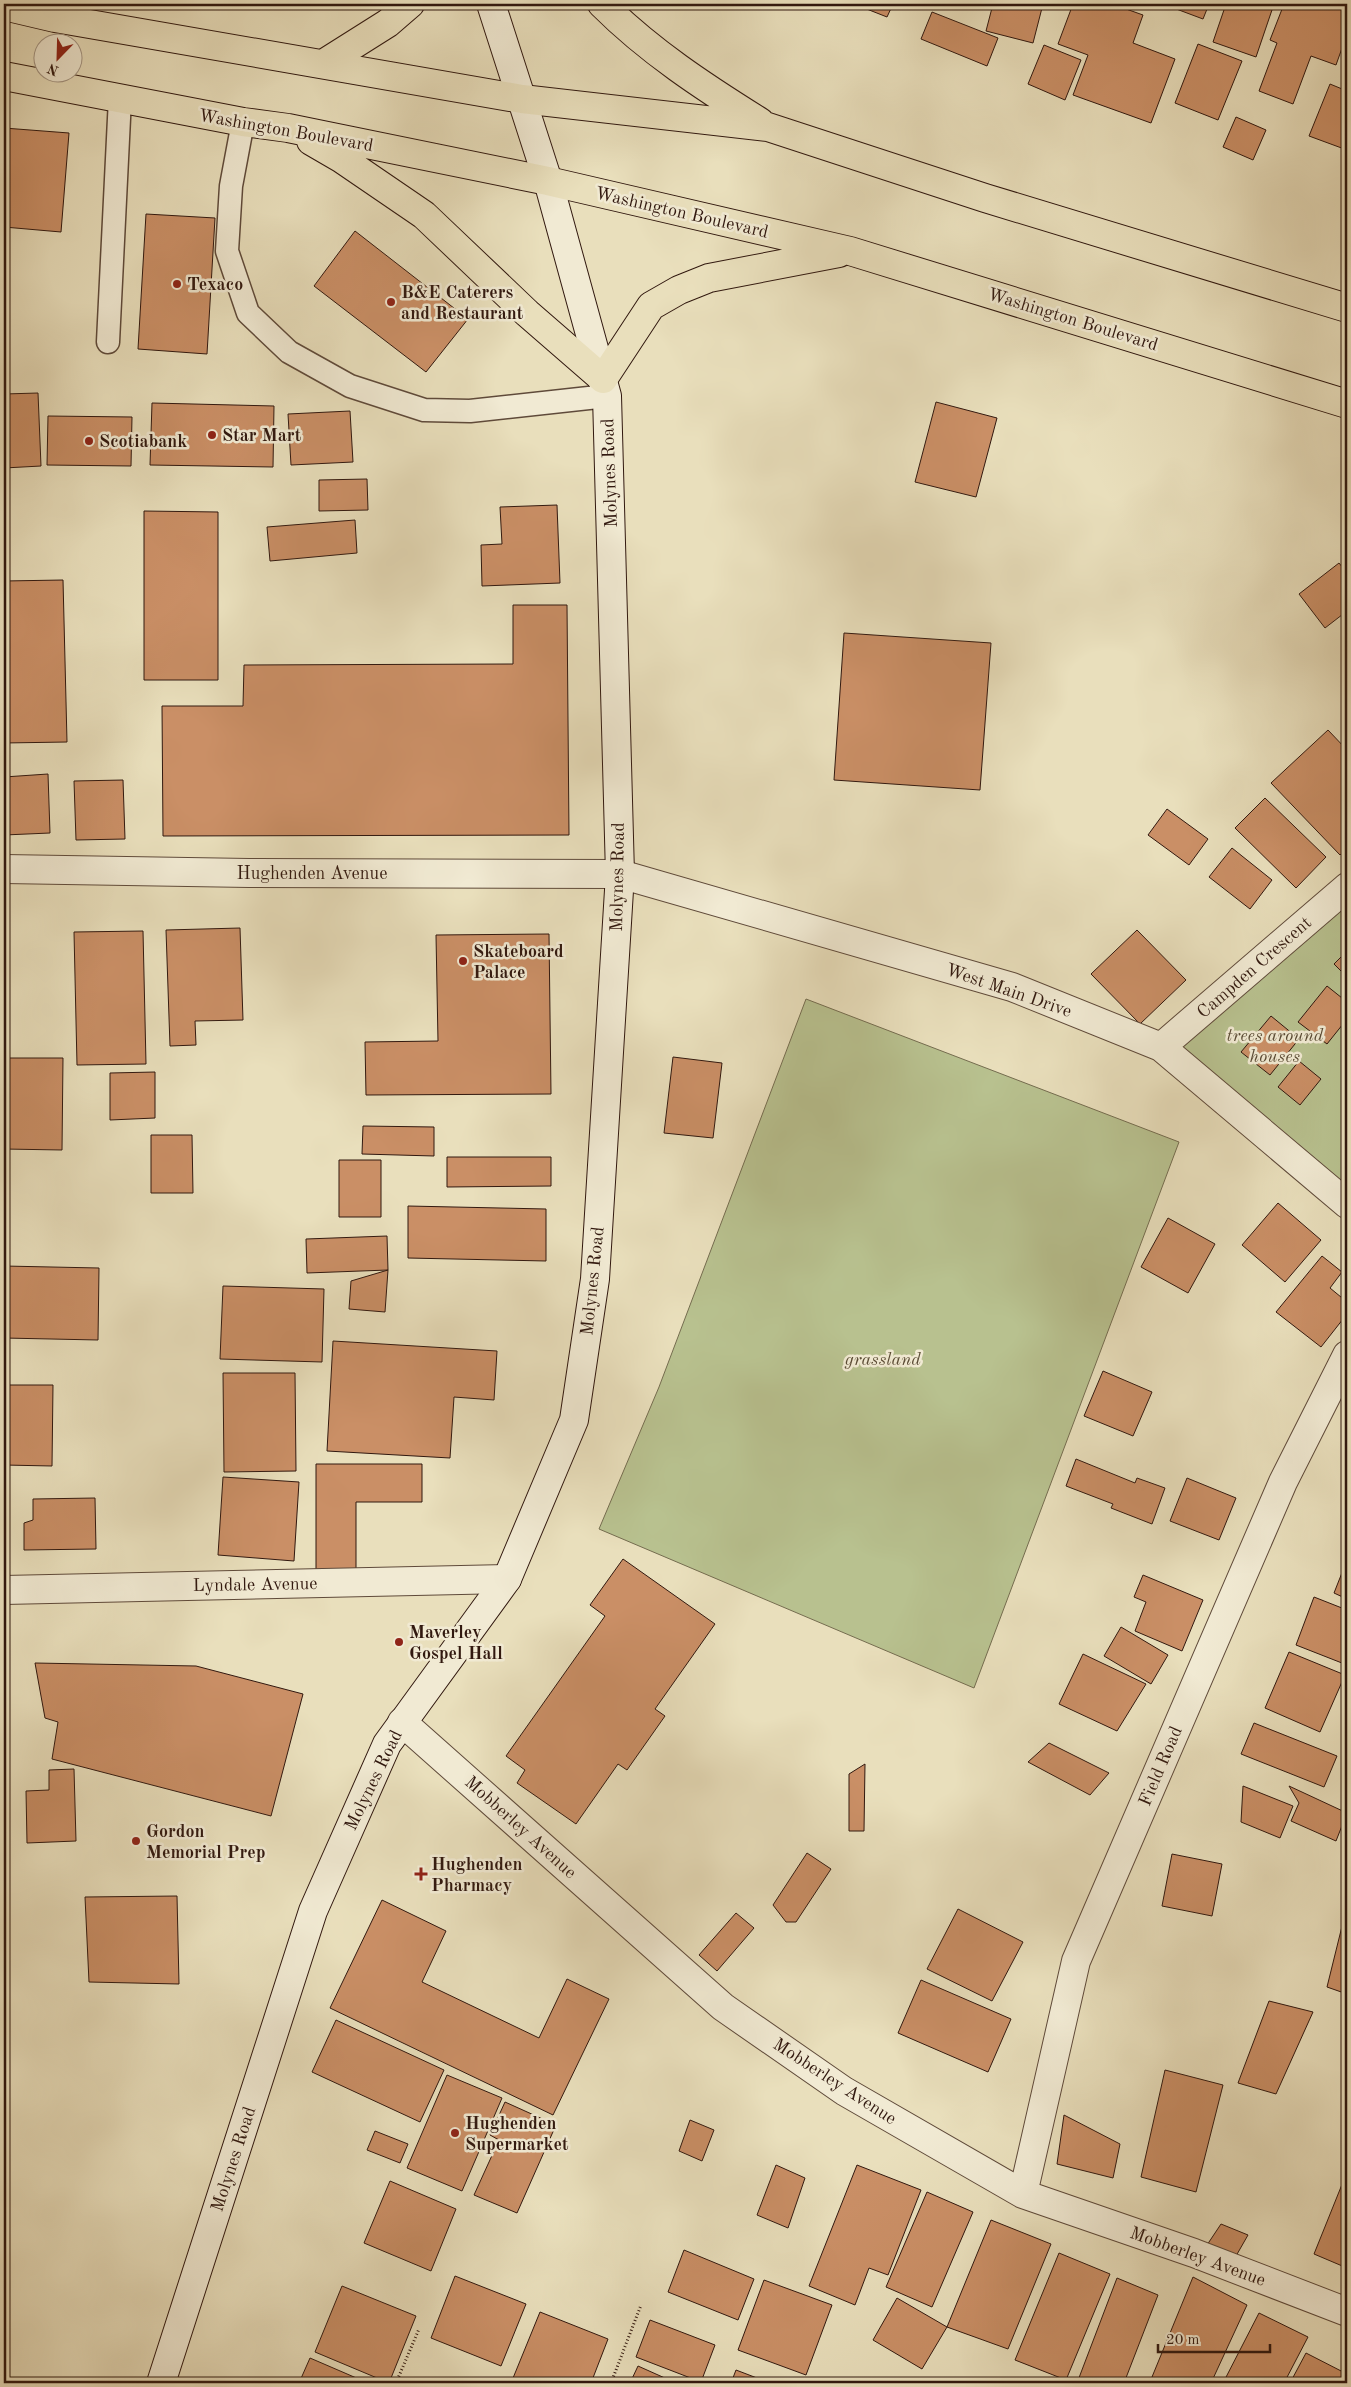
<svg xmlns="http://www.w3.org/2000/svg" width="1351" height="2387" viewBox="0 0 1351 2387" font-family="'Old Standard TT',serif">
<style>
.green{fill:#b8c18f;stroke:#746c4f}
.building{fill:#ca8f66;stroke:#31180f}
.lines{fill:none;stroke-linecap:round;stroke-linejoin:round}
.lane-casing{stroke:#5f4a3a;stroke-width:25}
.street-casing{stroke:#5f4a3a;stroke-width:30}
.secondary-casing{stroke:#31180f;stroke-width:30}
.highway-casing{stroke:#31180f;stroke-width:30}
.path{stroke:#31180f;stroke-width:3;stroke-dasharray:1 2.5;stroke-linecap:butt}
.lane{stroke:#f1ead3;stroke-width:22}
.street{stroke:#f1ead3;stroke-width:28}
.secondary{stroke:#f1ead3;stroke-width:28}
.highway{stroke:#e9dfbc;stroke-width:28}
.poi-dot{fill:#8f2418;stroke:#f1ead3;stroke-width:2}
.labels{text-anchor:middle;stroke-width:5;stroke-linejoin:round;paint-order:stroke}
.street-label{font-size:18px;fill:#31180f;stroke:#f1ead3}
.poi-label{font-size:18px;font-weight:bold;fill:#31180f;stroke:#f1ead3;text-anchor:start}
.park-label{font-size:18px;font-style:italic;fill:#5a4b35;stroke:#f1ead3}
</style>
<rect width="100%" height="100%" fill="#e9dfbc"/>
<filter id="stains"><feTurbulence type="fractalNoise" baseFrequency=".004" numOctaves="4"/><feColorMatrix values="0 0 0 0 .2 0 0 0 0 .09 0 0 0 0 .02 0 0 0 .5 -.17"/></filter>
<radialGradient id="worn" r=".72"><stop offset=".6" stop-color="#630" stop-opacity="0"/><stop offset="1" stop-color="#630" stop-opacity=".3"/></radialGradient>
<path class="green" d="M1347,887V1204L1161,1047Z
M806,999L1179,1142L974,1688L599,1529L659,1387Z"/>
<path class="building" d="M854,4H893L887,17Z
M993,4H1043L1033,43L986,31Z
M1073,4H1112L1143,15L1133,43L1175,59L1151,123L1073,95L1088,55L1058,44Z
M1163,4H1209L1203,19Z
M1226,4H1274L1256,57L1213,42Z
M1284,4L1347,5V34L1336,65L1311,56L1293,104L1259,91L1277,43L1270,40Z
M932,12L998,38L987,66L921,39Z
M1198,44L1242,61L1218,120L1175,103Z
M1044,45L1081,60L1065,100L1028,84Z
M1330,84L1347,91V150L1309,136Z
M1236,117L1266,130L1253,160L1223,147Z
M4,128L69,133L61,232L4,227Z
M146,214L215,218L207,354L138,349Z
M355,231L468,319L426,372L314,286Z
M38,393L41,466L4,468V394Z
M936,402L997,418L976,497L915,482Z
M152,403L274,406L273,467L150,465Z
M350,411L353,462L291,465L288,414Z
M48,416L132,417L131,466L47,465Z
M367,479L368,510L319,511V480Z
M557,505L560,583L482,586L481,545L502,544L500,507Z
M144,511L218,512V680H144Z
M355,520L357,553L270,561L267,527Z
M1339,563L1347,573V611L1325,628L1299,594Z
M63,580L67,742L4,743V581Z
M513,605H567L569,835L163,836L162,706H243L244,665L513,664Z
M844,633L991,643L980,790L834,780Z
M1328,730L1347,750V848L1340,855L1271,783Z
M48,774L50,833L4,835V777Z
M123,780L125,839L76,840L74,781Z
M1265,798L1326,857L1296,888L1235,828Z
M1167,809L1208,839L1189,865L1148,835Z
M1232,848L1272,880L1250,909L1209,877Z
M240,928L243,1020L195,1021L196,1045L170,1046L166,930Z
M1137,930L1186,980L1140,1024L1091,974Z
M143,931L146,1064L77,1065L74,932Z
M549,934L551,1094L366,1095L365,1042L438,1041L436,935Z
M1347,951V977L1334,964Z
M1327,986L1347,1002V1019L1327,1044L1298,1022Z
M1271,1016L1299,1039L1270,1075L1241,1052Z
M673,1057L722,1063L713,1138L664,1133Z
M4,1058H63L62,1150L4,1149Z
M1299,1061L1321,1079L1300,1105L1278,1087Z
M155,1072V1118L110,1120V1073Z
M363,1126L434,1127V1156L362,1154Z
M151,1135H192L193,1193H151Z
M447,1157H551V1186L447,1187Z
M339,1160H381V1217H339Z
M1278,1203L1321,1240L1285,1282L1242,1245Z
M408,1206L546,1209V1261L408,1258Z
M1168,1218L1215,1244L1188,1293L1141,1267Z
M387,1236L388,1270L307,1273L306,1239Z
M1322,1256L1342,1272L1330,1288L1347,1302V1314L1321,1347L1276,1312Z
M4,1266L99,1268L98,1340L4,1338Z
M388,1270L385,1312L349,1309L351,1281Z
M223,1286L324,1289L322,1362L220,1359Z
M333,1341L497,1351L494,1400L454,1397L450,1458L327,1451Z
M1103,1371L1152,1392L1133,1436L1084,1416Z
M223,1373H295L296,1471L224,1472Z
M4,1385H53L52,1466L4,1465Z
M1076,1459L1135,1483L1137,1478L1165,1488L1152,1524L1111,1508L1113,1504L1066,1486Z
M316,1464H422V1502H356V1576H316Z
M223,1477L299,1482L294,1561L218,1555Z
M1187,1478L1236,1498L1219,1540L1170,1521Z
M95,1498L96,1549L24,1550V1523L33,1520V1499Z
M623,1559L715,1624L655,1709L665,1716L627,1770L618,1764L576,1824L517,1783L525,1770L506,1756L605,1616L590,1605Z
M1347,1560V1599L1334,1593Z
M1143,1575L1203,1600L1182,1651L1135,1631L1146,1602L1134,1597Z
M1314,1597L1347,1610V1665L1296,1645Z
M1121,1627L1168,1655L1151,1684L1104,1656Z
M1289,1652L1345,1675L1320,1732L1265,1708Z
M1083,1654L1146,1684L1117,1731L1059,1704Z
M35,1663L196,1666L303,1694L271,1816L52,1759L58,1722L45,1718Z
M1254,1723L1337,1756L1324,1787L1241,1754Z
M1049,1743L1109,1773L1090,1795L1028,1762Z
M865,1764L864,1831H849V1774Z
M74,1769L76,1841L27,1843L26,1791L49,1790V1770Z
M1243,1786L1293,1806L1280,1838L1241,1822Z
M1289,1786L1347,1813L1336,1841L1291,1821L1299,1803Z
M807,1853L831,1869L796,1922H786L773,1905Z
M1172,1854L1222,1864L1212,1916L1162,1906Z
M177,1896L179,1984L89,1982L85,1897Z
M382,1900L446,1931L422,1982L539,2038L567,1979L609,1999L553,2115L330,2008Z
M1347,1906V1994L1327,1987Z
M958,1909L1023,1942L992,2001L927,1969Z
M736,1913L754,1928L717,1971L699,1955Z
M921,1980L1011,2019L988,2072L898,2033Z
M1269,2001L1313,2012L1276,2094L1238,2083Z
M336,2020L444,2070L420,2122L312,2072Z
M1165,2070L1223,2085L1196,2192L1141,2177Z
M447,2075L502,2098L462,2191L407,2168Z
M505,2102L556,2125L517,2213L474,2195L499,2140L490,2135Z
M1064,2115L1120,2144L1113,2178L1057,2164Z
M690,2120L714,2130L702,2161L679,2151Z
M375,2131L408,2144L400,2163L367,2150Z
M776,2165L805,2178L788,2228L757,2215Z
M857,2165L921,2190L888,2275L869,2268L855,2305L809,2286Z
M1347,2172V2268L1314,2254Z
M390,2181L456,2209L431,2271L364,2243Z
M927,2192L973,2212L932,2307L886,2287Z
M991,2220L1051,2244L1008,2349L947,2327Z
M1221,2224L1248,2235L1236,2256L1207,2245Z
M684,2250L754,2279L738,2320L668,2292Z
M1059,2253L1110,2274L1066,2380L1015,2360Z
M455,2276L526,2304L501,2366L431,2338Z
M1193,2277L1247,2305L1211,2383H1166L1152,2377Z
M1117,2278L1158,2295L1124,2383H1077Z
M764,2280L832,2305L806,2375L738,2350Z
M342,2286L416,2316L389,2383L315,2352Z
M897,2298L947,2327L922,2369L873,2340Z
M540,2312L608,2339L591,2383H511Z
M1259,2313L1308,2337L1284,2383H1223Z
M650,2320L715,2345L701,2382L636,2357Z
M1306,2353L1347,2374V2383H1290Z
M310,2358L368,2383H299Z
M638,2366L676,2383H630Z
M736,2370L770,2383H731Z"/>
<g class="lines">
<defs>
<path id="lane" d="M243,122L231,186L227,251L248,313L289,352L350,386L424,410L470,411L607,396
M108,342L120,98"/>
<path id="street" d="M4,869L249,873L620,874L1012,987L1161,1047L1347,1204
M1161,1047L1347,887
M4,1590L507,1579
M402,1722L723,2007L844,2091L1023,2194L1194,2253L1347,2312
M1023,2194L1076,1961L1283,1482L1347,1355"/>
<path id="secondary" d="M161,2383L313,1911L387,1744L507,1579L574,1420L595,1279L620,874L607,396L548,181L491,4"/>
<path id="highway" d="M602,4C649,51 704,87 760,122
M4,6L55,18L522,99L768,127L985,198L1347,308
M323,64L388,23L410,4
M4,76L243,122L288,128L548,181L850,251L1347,404
M311,141L342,159L424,215L527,313L603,379L651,306L679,290L709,278L839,253"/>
</defs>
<use href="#lane" class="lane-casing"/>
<use href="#street" class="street-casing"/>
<use href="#secondary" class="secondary-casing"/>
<use href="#highway" class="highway-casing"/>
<path class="path" d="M396,2383L419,2329
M611,2383L641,2305"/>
<use href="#lane" class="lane"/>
<use href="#street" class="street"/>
<use href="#secondary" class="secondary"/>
<use href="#highway" class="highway"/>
</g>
<g class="poi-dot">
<circle cx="177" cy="284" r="5"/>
<circle cx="391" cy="302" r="5"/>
<circle cx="212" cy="435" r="5"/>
<circle cx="89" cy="441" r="5"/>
<circle cx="463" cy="961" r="5"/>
<circle cx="399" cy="1642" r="5"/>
<circle cx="136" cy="1841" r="5"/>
<path d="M418.5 1866.5h5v5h5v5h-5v5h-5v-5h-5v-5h5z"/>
<circle cx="455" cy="2133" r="5"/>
</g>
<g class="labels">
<g class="street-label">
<text transform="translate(286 130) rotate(10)" y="6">Washington Boulevard</text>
<text transform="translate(682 212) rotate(13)" y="6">Washington Boulevard</text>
<text transform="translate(1073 319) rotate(17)" y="6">Washington Boulevard</text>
<text transform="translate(609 473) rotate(-92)" y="6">Molynes Road</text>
<text x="312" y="879">Hughenden Avenue</text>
<text transform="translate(617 877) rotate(-89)" y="6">Molynes Road</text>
<text transform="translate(1254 967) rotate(-41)" y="6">Campden Crescent</text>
<text transform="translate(1009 990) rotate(19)" y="6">West Main Drive</text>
<text transform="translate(592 1281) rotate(-84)" y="6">Molynes Road</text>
<text transform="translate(255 1584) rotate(-1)" y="6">Lyndale Avenue</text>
<text transform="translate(1160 1766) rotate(-67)" y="6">Field Road</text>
<text transform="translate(373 1780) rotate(-64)" y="6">Molynes Road</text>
<text transform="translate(521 1827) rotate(42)" y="6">Mobberley Avenue</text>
<text transform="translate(835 2081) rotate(33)" y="6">Mobberley Avenue</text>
<text transform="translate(233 2159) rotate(-72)" y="6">Molynes Road</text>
<text transform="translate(1198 2256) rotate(20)" y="6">Mobberley Avenue</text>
</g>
<g class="poi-label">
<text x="187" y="290">Texaco</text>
<text x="401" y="298">B&amp;E Caterers<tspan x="401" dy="21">and Restaurant</tspan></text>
<text x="222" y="441">Star Mart</text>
<text x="99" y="447">Scotiabank</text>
<text x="473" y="957">Skateboard<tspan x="473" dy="21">Palace</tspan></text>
<text x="409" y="1638">Maverley<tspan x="409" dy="21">Gospel Hall</tspan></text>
<text x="146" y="1837">Gordon<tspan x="146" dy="21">Memorial Prep</tspan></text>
<text x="431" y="1870">Hughenden<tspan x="431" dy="21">Pharmacy</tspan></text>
<text x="465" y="2129">Hughenden<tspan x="465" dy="21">Supermarket</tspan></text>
</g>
<g class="park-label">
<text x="1275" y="1041">trees around<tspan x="1275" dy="21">houses</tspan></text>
<text x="883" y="1365">grassland</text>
</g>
</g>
<rect width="1351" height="2387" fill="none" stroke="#e9dfbc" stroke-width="20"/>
<rect x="5" y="5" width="1341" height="2377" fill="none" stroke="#31180f" stroke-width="2.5"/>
<rect x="10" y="10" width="1331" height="2367" fill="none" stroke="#31180f"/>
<g transform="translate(58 58) rotate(203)"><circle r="24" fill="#f1ead3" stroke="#a49685"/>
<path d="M0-4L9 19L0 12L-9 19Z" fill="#8f2418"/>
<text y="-8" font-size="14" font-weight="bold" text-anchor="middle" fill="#31180f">N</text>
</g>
<path d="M1158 2344v8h112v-8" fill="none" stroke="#31180f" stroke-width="2.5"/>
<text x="1166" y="2344" font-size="15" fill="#31180f" stroke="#f1ead3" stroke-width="4" paint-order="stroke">20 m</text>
<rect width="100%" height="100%" filter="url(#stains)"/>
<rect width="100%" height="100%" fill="url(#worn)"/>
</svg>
